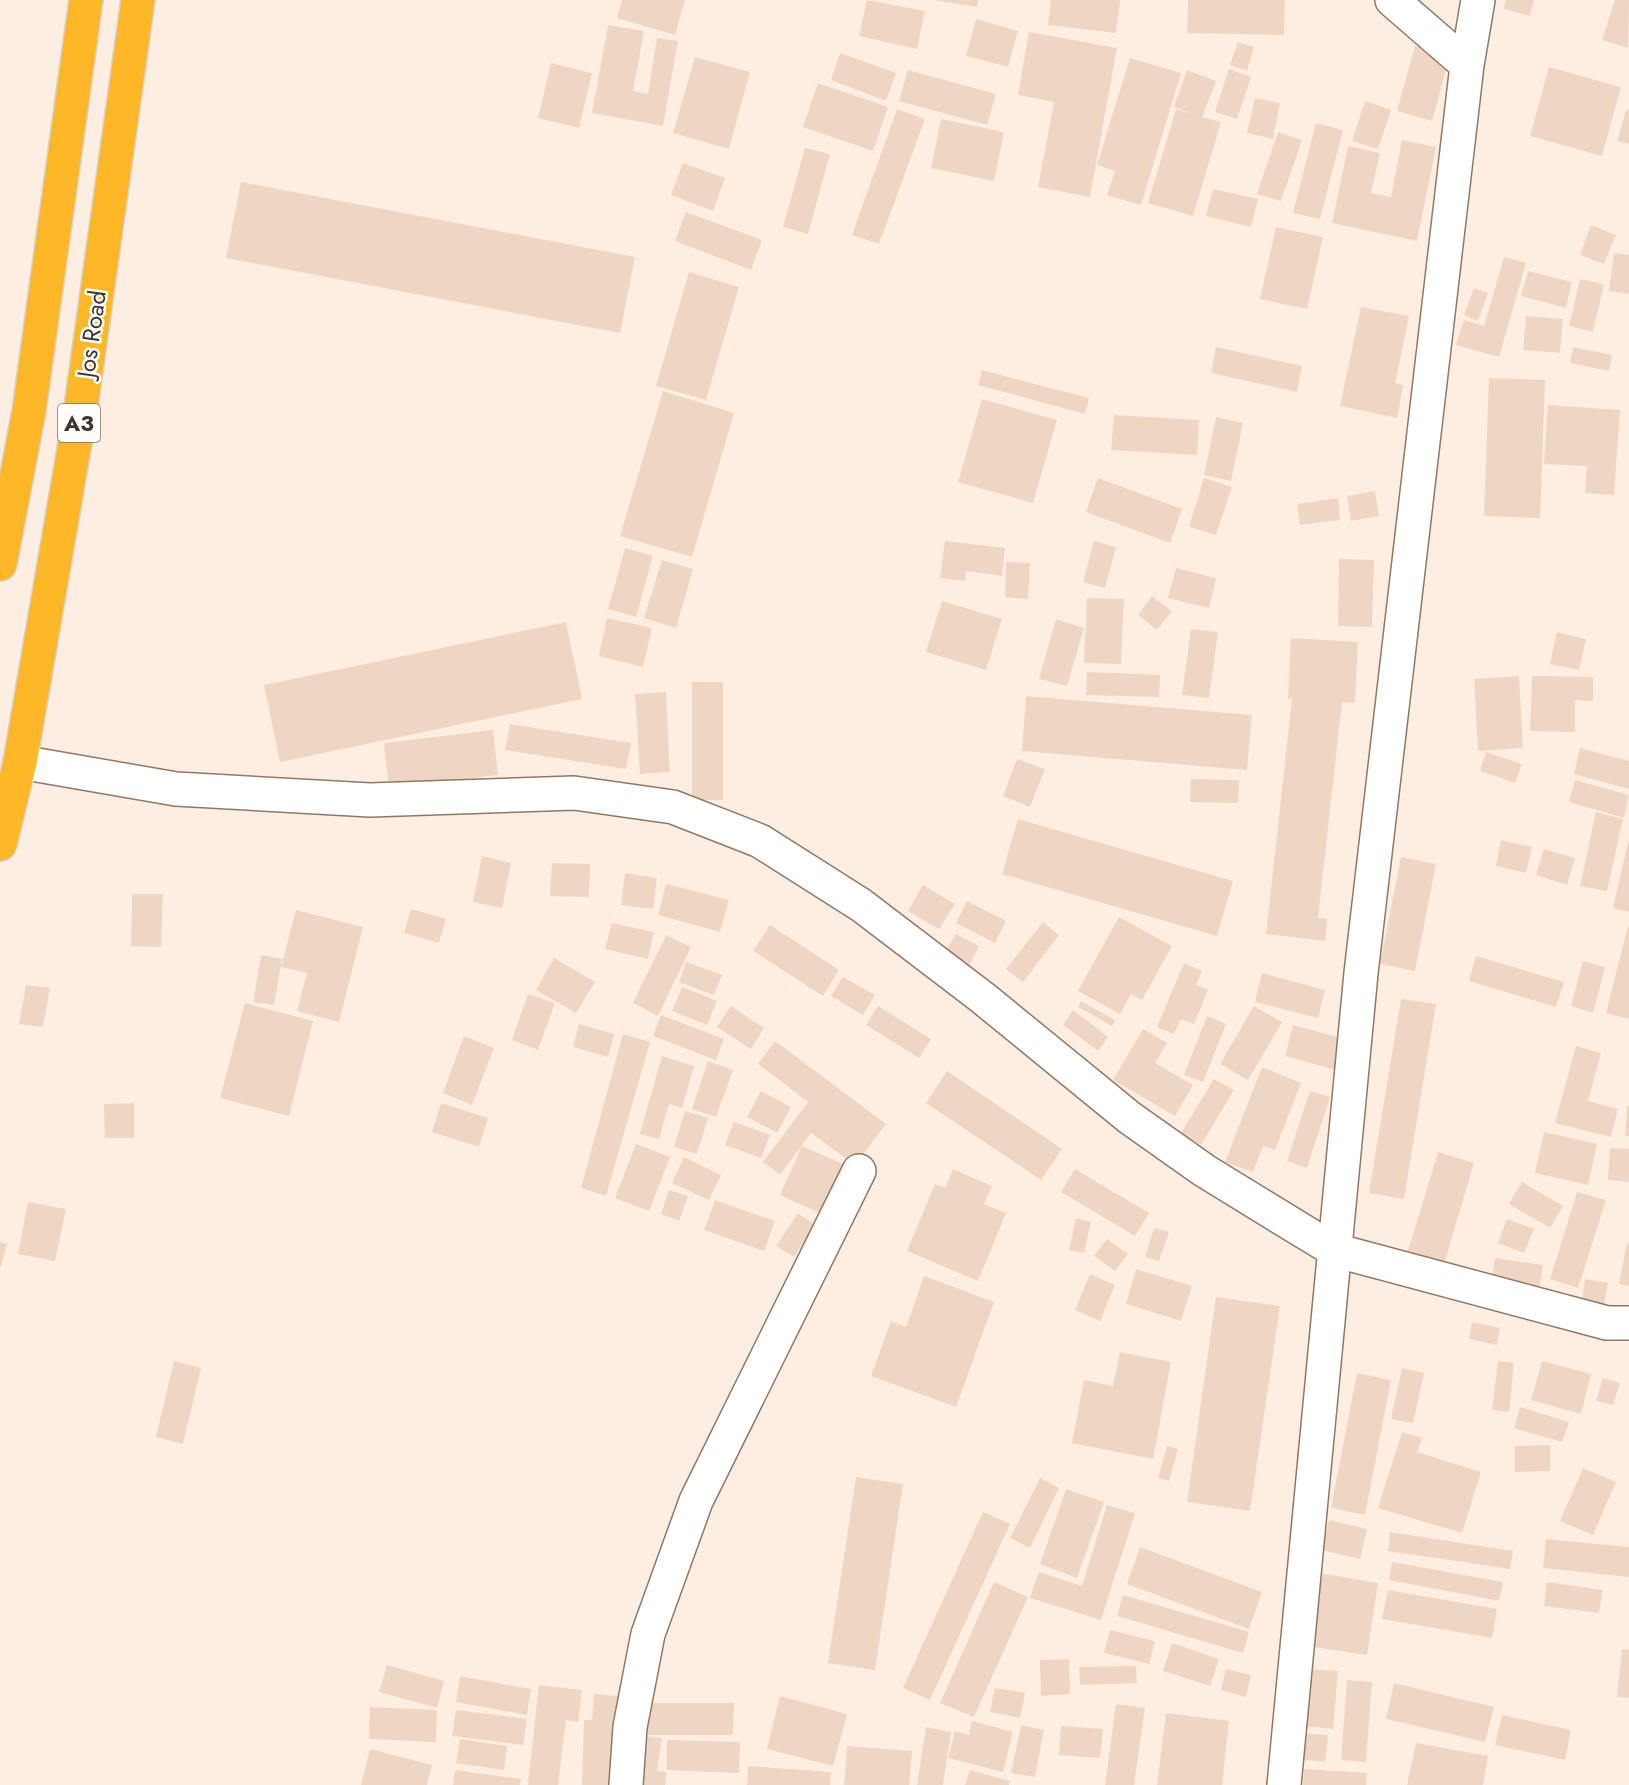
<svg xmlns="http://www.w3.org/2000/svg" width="1629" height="1785" viewBox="0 0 1629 1785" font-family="Jost,sans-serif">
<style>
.building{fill:#efd6c2}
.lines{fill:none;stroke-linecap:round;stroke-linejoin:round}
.street-casing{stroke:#907866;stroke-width:36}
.highway-casing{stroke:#d5d3d1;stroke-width:36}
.street{stroke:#fff;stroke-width:33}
.highway{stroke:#feb727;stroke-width:33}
.labels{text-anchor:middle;stroke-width:5;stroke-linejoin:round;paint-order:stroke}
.shield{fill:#fefefe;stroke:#78716c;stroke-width:1.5}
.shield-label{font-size:22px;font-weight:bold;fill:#3f352d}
.street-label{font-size:24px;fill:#3f352d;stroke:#fefefe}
</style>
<rect width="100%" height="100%" fill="#feeee2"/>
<path class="building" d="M622,0H685L675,35L617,18Z
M867,0L925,11L917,49L859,36Z
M934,0H978L977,7Z
M1051,0H1120L1116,33L1048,25Z
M1188,0H1285L1284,35L1187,33Z
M1506,0H1534L1530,16L1504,9Z
M1615,0H1629L1628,48L1602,40Z
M976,19L1018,31L1008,67L966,56Z
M608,25L644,31L633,91L648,94L657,38L678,41L663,126L592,113Z
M1029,32L1117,48L1090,197L1038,187L1054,102L1018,95Z
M1238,42L1254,47L1247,71L1230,65Z
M1415,46L1450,55L1432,121L1397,111Z
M840,53L896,73L886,101L831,80Z
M695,57L750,72L729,149L673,133Z
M1130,58L1181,73L1141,205L1107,195L1115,171L1097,165Z
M551,63L592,73L579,128L538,118Z
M1549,67L1621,87L1602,156L1530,136Z
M1229,69L1251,77L1237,119L1215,112Z
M908,70L996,94L987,125L899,101Z
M1187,70L1216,81L1202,117L1221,122L1193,216L1148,203L1176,109L1194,114L1174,107Z
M818,83L888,107L873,151L803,127Z
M1255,98L1280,103L1273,139L1247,133Z
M1365,101L1391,110L1378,149L1352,141Z
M897,109L925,119L879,244L852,235Z
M1626,110L1629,111V144L1617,141Z
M941,119L1004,132L994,181L931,168Z
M1316,123L1343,130L1320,219L1293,213Z
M1278,132L1302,140L1281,201L1257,194Z
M1402,140L1436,147L1417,241L1332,223L1348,146L1380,153L1371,193L1391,197Z
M805,148L830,154L808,234L783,227Z
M683,163L725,178L713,211L671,195Z
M241,182L635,257L620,333L226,258Z
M1213,189L1258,199L1251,227L1206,216Z
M686,212L762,240L751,270L675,241Z
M1591,225L1616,235L1604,264L1580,255Z
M1276,227L1323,237L1307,309L1260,299Z
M1614,253L1629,255V294L1609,291Z
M1504,257L1526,263L1499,357L1456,345L1464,320L1484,326Z
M1528,271L1572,282L1566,308L1521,296Z
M689,272L739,287L706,400L656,386Z
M1580,279L1604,284L1593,332L1569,326Z
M1474,288L1488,293L1478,321L1464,315Z
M1361,307L1409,316L1395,383L1403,385L1397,418L1340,406Z
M1526,316L1563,319L1560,353L1523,350Z
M1216,347L1302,366L1297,392L1211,373Z
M1573,347L1612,355L1609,371L1570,363Z
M982,370L1089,398L1085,414L978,385Z
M1489,378L1545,380L1540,518L1484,516Z
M663,391L734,413L692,557L620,536Z
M982,399L1057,420L1033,503L958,482Z
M1548,405L1620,410L1614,495L1585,493L1587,466L1544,464Z
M1114,415L1199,420L1197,455L1111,450Z
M1216,417L1243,423L1231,481L1204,475Z
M1098,478L1182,509L1170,543L1086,512Z
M1204,478L1232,487L1216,535L1189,527Z
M1375,491L1379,516L1351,521L1347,496Z
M1338,498L1340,520L1300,525L1297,504Z
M945,541L1005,548L1002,576L966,571L965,581L940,578Z
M1094,541L1116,547L1105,588L1083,582Z
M625,548L653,556L636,617L608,609Z
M1339,559L1374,560L1372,627L1338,626Z
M662,560L693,569L676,628L644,618Z
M1006,562L1030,563L1028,599L1005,597Z
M1176,568L1216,578L1209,608L1168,598Z
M1152,596L1172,611L1157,630L1138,615Z
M1087,598L1124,599L1121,664L1084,663Z
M942,601L1002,619L986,670L926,652Z
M607,618L652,628L643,667L599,656Z
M1056,619L1084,628L1067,686L1039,679Z
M566,622L582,699L280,762L264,685Z
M1191,629L1218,632L1209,698L1182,695Z
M1557,632L1586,639L1579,670L1550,664Z
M1291,638L1358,642L1355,703L1342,702L1318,918L1327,919L1325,941L1266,934L1292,699H1288Z
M1087,672L1160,675L1159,697L1086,695Z
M1519,676L1523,748L1478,751L1474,679Z
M1532,676L1593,677V701L1575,700V732L1530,731Z
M692,682H723V800H692Z
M666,692L670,772L640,774L635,694Z
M1026,696L1252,715L1247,770L1022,751Z
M510,724L631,743L626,769L505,750Z
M493,730L498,775L389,788L384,743Z
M1580,748L1629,761V789L1574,774Z
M1486,752L1522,764L1515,783L1480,771Z
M1017,759L1045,769L1030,807L1003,796Z
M1191,779L1239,780L1238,803L1190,802Z
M1575,780L1629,795L1624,818L1569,802Z
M1596,812L1623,819L1607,891L1580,886Z
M1018,819L1233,881L1217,936L1002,874Z
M1501,840L1532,847L1526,873L1496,866Z
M1628,842H1629V912L1613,908Z
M1544,849L1575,858L1567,885L1536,875Z
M482,856L511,863L502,908L473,902Z
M1401,857L1436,864L1415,971L1380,964Z
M552,863L590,864L589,897L550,896Z
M625,873L657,878L653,909L621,905Z
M666,884L729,900L720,932L658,915Z
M923,885L955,904L939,929L908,911Z
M132,894H163L161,947L131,946Z
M967,901L1006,921L995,943L956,923Z
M411,909L446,919L439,943L404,933Z
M296,910L363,927L339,1022L297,1011L307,973L281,967Z
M1119,917L1172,946L1142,1000L1131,994L1120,1014L1078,991Z
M1043,922L1059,935L1023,982L1006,969Z
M612,923L654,932L648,959L605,949Z
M770,925L839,970L823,996L753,951Z
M1628,926H1629V1019L1606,1013Z
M956,934L979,946L969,966L945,953Z
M666,935L691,947L658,1016L633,1003Z
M261,955L282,959L274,1005L253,1002Z
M1476,956L1564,982L1556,1007L1469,981Z
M554,958L595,982L576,1013L536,990Z
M1583,961L1605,967L1593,1013L1571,1006Z
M686,962L722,975L714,995L679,982Z
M1184,963L1202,971L1196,985L1208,990L1194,1024L1181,1019L1174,1034L1157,1027Z
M1262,973L1325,990L1318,1018L1255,1002Z
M843,977L875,995L863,1015L831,996Z
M26,985L50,988L43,1027L19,1024Z
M682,987L717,1001L707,1025L672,1011Z
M528,994L555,1003L538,1050L512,1040Z
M1401,999L1436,1004L1404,1199L1369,1193Z
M1081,1001L1115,1020L1112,1026L1078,1007Z
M245,1003L313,1021L289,1116L220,1098Z
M731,1006L764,1028L751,1049L717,1027Z
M878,1006L931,1039L919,1058L866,1025Z
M1254,1006L1282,1022L1248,1080L1220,1064Z
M1073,1010L1108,1037L1098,1051L1063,1025Z
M661,1015L724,1039L716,1060L653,1036Z
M1207,1016L1226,1024L1203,1082L1184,1075Z
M579,1024L614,1034L608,1057L573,1047Z
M1293,1025L1345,1039L1336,1070L1285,1056Z
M1143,1029L1167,1043L1155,1063L1193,1085L1175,1116L1113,1080Z
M623,1034L650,1042L606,1196L581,1188Z
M464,1036L494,1048L472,1105L443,1093Z
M775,1041L886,1124L855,1165L811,1133L780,1175L763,1162L808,1102L758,1064Z
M1576,1046L1601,1053L1588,1101L1618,1109L1611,1137L1555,1123Z
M662,1056L694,1066L682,1108L669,1104L659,1139L640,1134Z
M708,1061L733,1070L716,1117L692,1109Z
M1262,1067L1301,1083L1275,1150L1263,1146L1253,1172L1225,1162Z
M947,1071L1062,1149L1041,1180L926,1103Z
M1214,1079L1234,1090L1201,1145L1181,1133Z
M761,1091L791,1107L777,1133L747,1117Z
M1310,1091L1330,1097L1307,1168L1287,1161Z
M134,1103V1138H105L104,1104Z
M441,1103L488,1118L479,1147L432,1132Z
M1627,1106H1629V1136H1625Z
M685,1111L708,1118L697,1154L674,1147Z
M734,1122L770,1135L761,1158L725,1145Z
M1544,1132L1597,1144L1588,1185L1535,1173Z
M636,1144L670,1157L649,1211L615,1198Z
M802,1146L850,1167L828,1217L780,1195Z
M1610,1148L1629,1149V1182L1608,1180Z
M1438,1152L1474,1163L1445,1261L1408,1251Z
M684,1157L721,1175L709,1200L672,1183Z
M953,1169L992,1186L984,1204L1006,1213L978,1281L907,1251L935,1184L945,1188Z
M1075,1169L1149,1213L1135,1236L1061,1192Z
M1522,1182L1563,1206L1550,1228L1509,1204Z
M669,1190L688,1196L679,1221L661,1214Z
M1577,1192L1606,1200L1578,1288L1550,1279Z
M715,1200L775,1221L764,1251L704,1230Z
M28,1202L66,1209L55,1261L18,1254Z
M798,1213L815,1225L794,1257L776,1246Z
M1076,1218L1091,1222L1084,1253L1069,1250Z
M1507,1219L1534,1229L1524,1253L1498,1243Z
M1154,1228L1169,1232L1159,1261L1145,1257Z
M1107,1239L1128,1254L1115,1271L1094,1256Z
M0,1242L7,1244L1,1266H0Z
M1627,1243H1629V1286L1619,1284Z
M1495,1258L1543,1265L1538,1298L1490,1291Z
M1136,1269L1192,1286L1181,1321L1126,1304Z
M1090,1274L1115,1285L1100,1321L1075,1310Z
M924,1276L994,1302L956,1407L871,1376L891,1321L906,1327Z
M1585,1279L1608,1283L1604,1305L1582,1302Z
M1216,1297L1280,1306L1250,1511L1187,1502Z
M1472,1322L1500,1328L1497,1345L1469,1339Z
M1120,1352L1171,1362L1153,1459L1072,1443L1084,1380L1113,1386Z
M174,1361L201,1368L183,1444L156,1437Z
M1498,1361L1514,1363L1509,1412L1492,1410Z
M1542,1361L1591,1374L1581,1414L1531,1400Z
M1402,1368L1424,1373L1413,1423L1391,1419Z
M1357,1373L1391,1380L1365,1515L1331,1508Z
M1603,1378L1620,1383L1613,1405L1596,1401Z
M1520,1407L1569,1422L1562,1442L1514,1428Z
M1402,1432L1422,1438L1417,1452L1481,1472L1462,1533L1378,1508Z
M1550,1445V1471L1515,1472V1446Z
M1167,1446L1178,1449L1169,1481L1158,1478Z
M1583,1468L1616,1482L1593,1535L1560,1521Z
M856,1477L903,1484L875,1670L828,1663Z
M1040,1478L1059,1488L1030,1548L1010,1538Z
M1066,1489L1104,1502L1077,1578L1040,1564Z
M1107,1505L1135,1513L1101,1620L1030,1598L1039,1572L1082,1586Z
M983,1512L1010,1524L930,1700L903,1688Z
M1329,1520L1367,1529L1360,1559L1322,1550Z
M1390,1532L1513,1551L1510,1569L1388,1551Z
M1546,1539L1629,1547V1577L1543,1568Z
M1140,1547L1262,1592L1249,1629L1127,1584Z
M1392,1562L1503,1582L1499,1601L1389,1580Z
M1319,1573L1378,1583L1367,1655L1306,1646Z
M994,1582L1028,1597L974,1717L940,1703Z
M1547,1582L1603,1590L1599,1613L1544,1606Z
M1388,1590L1497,1609L1492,1638L1382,1619Z
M1123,1595L1249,1632L1243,1653L1117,1616Z
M1110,1630L1155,1641L1149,1664L1104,1653Z
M1172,1643L1219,1659L1210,1686L1163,1671Z
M1622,1649L1629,1650V1698L1617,1697Z
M1069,1659L1070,1694L1041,1696L1040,1660Z
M387,1665L444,1681L437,1708L379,1692Z
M1136,1666L1137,1683L1080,1685L1079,1667Z
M1226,1669L1251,1675L1246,1697L1221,1690Z
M1308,1669L1338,1671L1333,1729L1303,1726Z
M460,1676L531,1689L527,1715L456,1702Z
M1347,1680L1372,1682L1366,1762L1341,1760Z
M1394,1683L1494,1707L1485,1742L1386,1719Z
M539,1685L582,1690L578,1722L566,1720L558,1785H528Z
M995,1688L1025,1693L1020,1718L990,1712Z
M594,1694L619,1696L616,1785H582L584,1720H592Z
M780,1696L847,1714L833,1766L767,1749Z
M645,1703H734L733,1735H645Z
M1116,1704L1145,1708L1134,1785H1105Z
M370,1707L437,1710L436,1742L369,1739Z
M456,1710L527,1719L523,1745L452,1736Z
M1166,1713L1229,1721L1222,1785H1157Z
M1502,1715L1571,1730L1565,1760L1495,1745Z
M972,1721L1013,1732L1003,1772L948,1758L955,1731L969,1735Z
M1021,1725L1044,1730L1035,1777L1011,1773Z
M1061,1726L1103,1729L1100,1758L1059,1755Z
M926,1727L951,1732L943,1785H917Z
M1300,1733L1328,1735L1325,1762L1297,1759Z
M639,1735L662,1738L657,1771L667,1772L665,1785H632Z
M460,1739L507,1746L504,1770L456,1763Z
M667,1740L740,1742L739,1773L667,1770Z
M1416,1743L1488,1756L1483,1785H1407Z
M847,1746L912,1751L909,1785H844Z
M370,1749L432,1765L427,1785H361Z
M748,1766L831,1772L830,1785H747Z
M1304,1769L1367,1773L1366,1785H1303Z
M455,1770L521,1779L520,1785H453Z
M970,1770L1010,1781L1009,1785H965Z"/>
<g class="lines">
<defs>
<path id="street" d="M1392,0L1467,65
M20,762L176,789L370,800L574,793L673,807L760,841L861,905L983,998L1130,1118L1205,1171L1334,1250L1607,1323H1629
M626,1785L630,1727L648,1634L696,1501L859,1171
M1284,1785L1361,973L1467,65L1478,0"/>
<path id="highway" d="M0,564L29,411L86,0
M0,844L20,762L80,414L138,0"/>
</defs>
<use href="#street" class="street-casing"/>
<use href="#highway" class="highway-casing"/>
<use href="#street" class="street"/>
<use href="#highway" class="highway"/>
</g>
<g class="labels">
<rect class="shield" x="58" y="404" width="42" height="38" rx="4.5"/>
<g class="shield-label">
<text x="79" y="431">A3</text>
</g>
<g class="street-label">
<text transform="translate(92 334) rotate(-82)" y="8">Jos Road</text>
</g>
</g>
</svg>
